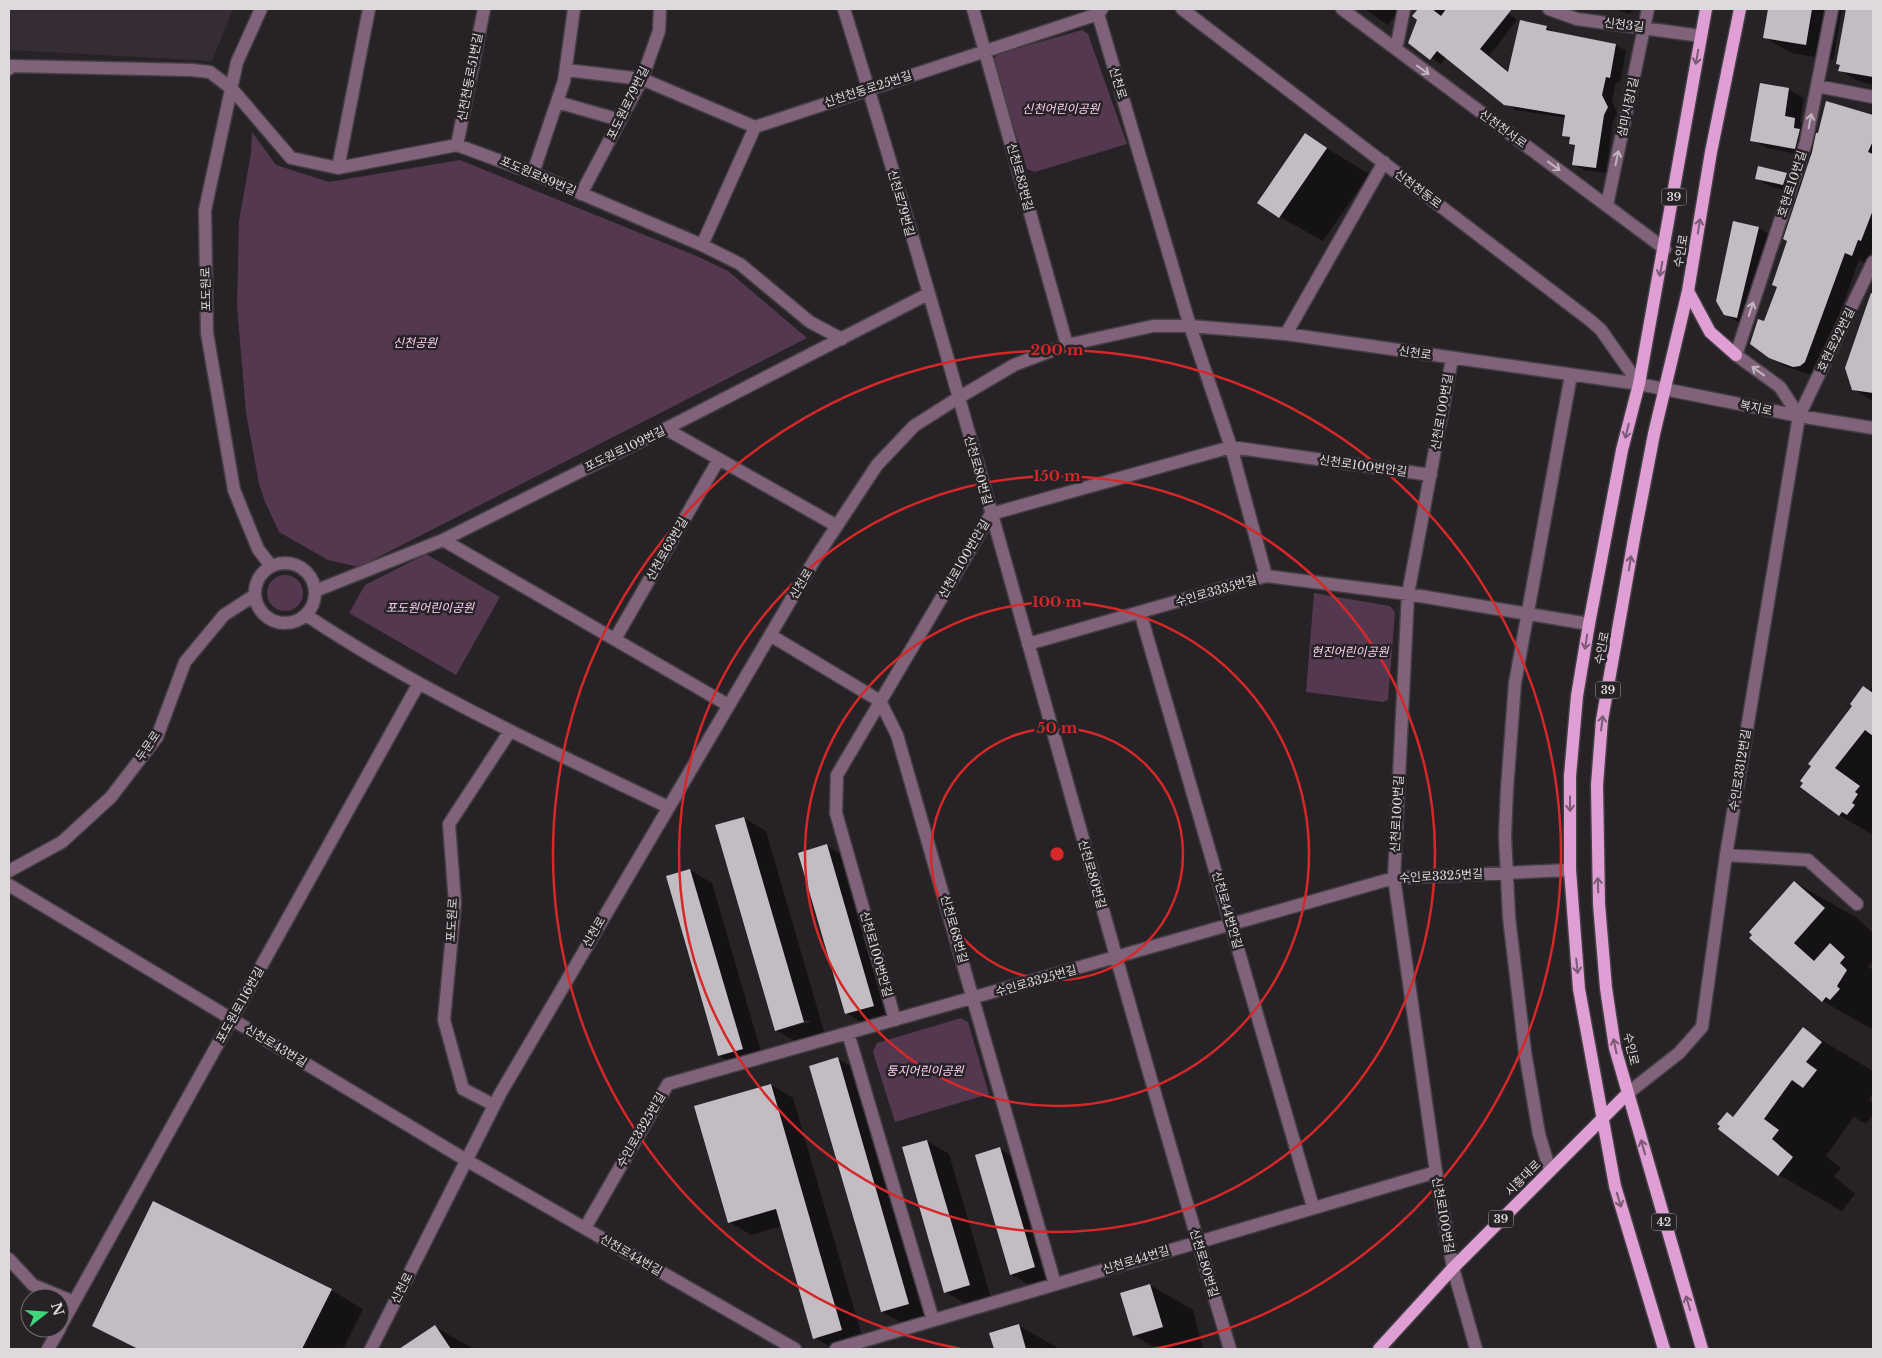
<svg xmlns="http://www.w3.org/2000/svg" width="1882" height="1358" viewBox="0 0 1882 1358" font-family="'Libre Baskerville','Noto Sans KR',serif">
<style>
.built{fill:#362c34}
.green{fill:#53384f}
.shadow{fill:#0007;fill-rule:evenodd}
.building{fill:#c3bcc2}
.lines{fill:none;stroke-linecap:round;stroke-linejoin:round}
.minor-casing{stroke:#443f43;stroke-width:15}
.major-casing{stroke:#443f43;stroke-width:15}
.minor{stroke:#80627b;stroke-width:12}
.major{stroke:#df9fd4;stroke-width:12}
.oneway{stroke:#7a5a74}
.oneway2{stroke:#c1b5bf}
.ring{fill:none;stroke:#d62828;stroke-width:2.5}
.labels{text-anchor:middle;stroke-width:5;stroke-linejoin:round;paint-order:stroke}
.shield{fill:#272226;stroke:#a6a2a5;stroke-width:1}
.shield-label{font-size:11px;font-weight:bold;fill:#ddd9dc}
.street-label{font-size:12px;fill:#ddd9dc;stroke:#272226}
.park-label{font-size:12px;font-style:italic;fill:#fed0f6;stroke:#272226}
.centre{fill:#d62828;stroke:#272226;stroke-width:2.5}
.ring-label{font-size:15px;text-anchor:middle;font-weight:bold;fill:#d62828;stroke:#272226;stroke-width:5;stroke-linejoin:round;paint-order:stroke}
</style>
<rect width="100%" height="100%" fill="#272226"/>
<path class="built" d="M9,9H233L212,61L9,50Z"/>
<path class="green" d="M1082,30L1088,34L1127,144L1035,172L1027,169L993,61L997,54Z
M252,132L276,165L329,182L460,160L699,257L728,271L807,338L359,567L328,560L279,532L265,502L259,484L246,413L237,306L239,221L251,153Z
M426,554L500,597L456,675L349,613L365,585Z
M267 593a18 18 0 1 1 36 0a18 18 0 1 1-36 0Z
M1314,593L1390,606L1395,612L1388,700L1383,702L1306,692Z
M961,1018L968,1022L989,1094L895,1122L873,1052L877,1043Z"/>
<path class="shadow" d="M1365,9H1396V14L1388,25Z
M1419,9H1503L1517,20L1489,56L1510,72L1546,27L1556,33L1616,45L1626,51L1620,83L1616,82L1612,101L1617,113L1613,121L1606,173L1584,170L1574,164L1576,147L1570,144L1571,139L1564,135L1566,118L1516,110L1446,57L1441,64L1410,43L1419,20L1414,16Z
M1613,9H1635L1629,14Z
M1769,9H1842L1833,60L1791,53L1764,37Z
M1847,9H1873V85L1856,80L1840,70L1841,65L1838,63Z
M1761,85L1789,90L1804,98L1800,122L1810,128L1808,135L1816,140L1819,135L1827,102L1873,116V247L1866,263L1859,260L1819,370L1814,374H1808L1784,366L1769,357L1778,287L1800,193L1771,187L1756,178L1759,168L1787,174L1803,183L1812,157L1767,148L1752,140Z
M1305,135L1369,174L1323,241L1280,217Z
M1734,222L1759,228L1774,237L1740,323L1725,314Z
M1873,314V401L1853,389Z
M1872,687L1873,688V835L1839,815L1802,787Z
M744,818L766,831L825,1035L798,1043L776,1030ZM809,1020L810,1022L791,1027V1025Z
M827,846L849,859L896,1018L868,1026L846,1013Z
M690,870L712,883L764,1062L741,1068L719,1056Z
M1794,882L1857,918L1873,933V961L1868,967L1873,970V1030L1823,1001L1751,938Z
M1803,1029L1873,1071V1093L1869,1099L1873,1103V1114L1866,1124L1854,1117L1826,1156L1841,1168L1834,1176L1855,1194L1842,1211L1779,1175L1727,1114L1734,1117Z
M838,1059L860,1071L931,1317L904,1324L882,1312Z
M771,1085L793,1098L864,1343L834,1349L815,1338L782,1226L751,1235L729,1222Z
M927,1141L949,1154L991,1298L968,1305L945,1292Z
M1000,1149L1022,1162L1057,1280L1033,1287L1011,1274Z
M1150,1285L1193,1310L1203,1349H1158L1134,1336Z
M331,1290L363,1309L343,1349H136L93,1326Z
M1019,1326L1060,1349H995L990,1334Z
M435,1327L474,1349H401Z"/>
<path class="building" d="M1418,9H1432L1441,16L1446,9H1512L1480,49L1508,72L1520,20L1547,26L1546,30L1616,44L1610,78L1606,77L1602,95L1608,107L1604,115L1596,168L1572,165L1575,145L1569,144L1570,137L1562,136L1565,115L1504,105L1437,51L1430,60L1408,43L1417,20L1412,16Z
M1768,9H1812L1806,45L1763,38Z
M1846,9H1873V77L1838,71L1840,65L1836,64Z
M1760,83L1789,88L1785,116L1795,118L1794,128L1800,129L1795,149L1750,141Z
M1826,101L1873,115V141L1868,152L1873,154V210L1861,241L1858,240L1852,256L1845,253L1805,362L1800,366L1793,367L1769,358L1750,344L1758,319L1764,321L1777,287L1772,285L1787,241L1783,239L1812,152L1816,133H1818Z
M1305,133L1327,148L1279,218L1257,203Z
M1758,166L1787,173L1783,185L1755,179Z
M1733,221L1759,227L1737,318L1724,315L1716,301Z
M1871,293L1873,294V393L1852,390L1845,368Z
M1863,686L1873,693V736L1865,730L1835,768L1860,786L1855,792L1858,794L1852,803L1855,805L1847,815L1842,812L1839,816L1800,787L1803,783L1800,781L1811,766L1808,764L1852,706L1850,704Z
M744,817L804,1022L775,1031L715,825Z
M827,844L874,1006L845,1014L798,853Z
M690,869L743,1049L718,1056L666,876Z
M1794,881L1825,908L1794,943L1814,961L1830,943L1845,957L1840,963L1847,970L1837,986L1840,989L1830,1000L1826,997L1822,1002L1749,938L1752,935L1749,932Z
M1803,1027L1822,1042L1806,1062L1817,1070L1803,1088L1792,1080L1764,1119L1779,1130L1772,1139L1793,1157L1778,1176L1718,1129L1720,1126L1717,1124L1727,1112L1733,1117Z
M838,1057L909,1304L881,1312L809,1066Z
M771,1084L842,1330L813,1339L776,1209L728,1223L694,1106Z
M927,1140L970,1285L944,1293L902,1147Z
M1000,1147L1035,1267L1010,1275L975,1155Z
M153,1201L332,1289L302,1349H138L92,1326Z
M1150,1284L1163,1327L1133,1336L1120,1293Z
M1019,1324L1026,1349H994L989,1333Z
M435,1325L451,1349H399Z"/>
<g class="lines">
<defs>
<path id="minor" d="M261,9L237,62L205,210L207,333L234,490L258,549L271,566
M844,9C981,453 1096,904 1230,1349
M973,9L1067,345
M1182,9L1591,321L1601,330L1639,384
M1342,9L1665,249
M1549,9L1577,19L1701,36
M1098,14L1190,326L1231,447L1266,576
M1396,49L1404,9
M9,69L11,66L192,70L210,72L232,89L291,158L338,168L457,145L533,173L702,245L740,264L810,322L842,339
M566,70L642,79L755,127
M1817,86L1873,97
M557,102L620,120
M457,145L484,9
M338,168L369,9
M533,173L564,81L574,9
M581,194L642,79L659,31L660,9
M1607,205L1648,9
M702,245L755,127L1098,14L1102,9
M1286,334L1384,162
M1452,359L1408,594L1394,878L1436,1172L1453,1268L1476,1349
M1799,416L1780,387L1736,355L1806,142L1832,9
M666,429L837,526
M443,540L728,705
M255 593a30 30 0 1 1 60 0a30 30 0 1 1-60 0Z
M315,591L443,540L675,424L928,294
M1140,612L1313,1207
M306,615C420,691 545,748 668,807
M770,635L880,701L897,735L1055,1284
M615,639L719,459
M1028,644L1266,576L1408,594L1589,624
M1726,855L1808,860L1857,904
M9,871L62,842L111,797L157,737L185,662L224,615L255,595
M9,885L466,1160L795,1349
M895,1020L836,813L837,775L991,514L1231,447L1431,475
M848,1033L933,1320
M1628,1093L1679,1053L1702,1027L1726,855L1799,416L1873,262
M494,1105L463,1089L444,1020L455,903L449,824L510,731
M1550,1171L1539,1134L1525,1052L1509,917L1505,836L1507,789L1515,683L1571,375
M585,1228L668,1084L1394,878L1570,870
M9,1259L33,1285L74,1302
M60,1327L419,683
M48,1349L60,1328
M371,1349L500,1094L815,559L877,465L914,426L958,398L1014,365L1067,345L1153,326H1190L1286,334L1639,384L1799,416L1873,428
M836,1349L1436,1172"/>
<path id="major" d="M1688,291L1710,332L1736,355
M1379,1349L1453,1268L1628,1093
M1664,1349L1615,1186L1579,989L1570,870V776L1577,696L1589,624L1622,450L1639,384L1706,9
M1702,1349L1615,1048L1606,988L1599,904L1597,785L1602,720L1635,533L1654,434L1688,291L1711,152L1740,9"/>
</defs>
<use href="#minor" class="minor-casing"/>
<use href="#major" class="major-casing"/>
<use href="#minor" class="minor"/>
<use href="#major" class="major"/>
</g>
<defs><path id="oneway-shaft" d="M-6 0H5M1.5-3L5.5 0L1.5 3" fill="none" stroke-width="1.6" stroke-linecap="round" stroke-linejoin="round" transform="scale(1.25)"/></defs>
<g class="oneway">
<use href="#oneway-shaft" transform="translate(1697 57) rotate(100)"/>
<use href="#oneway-shaft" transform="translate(1699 226) rotate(-81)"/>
<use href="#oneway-shaft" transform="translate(1661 269) rotate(101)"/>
<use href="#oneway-shaft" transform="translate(1627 431) rotate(104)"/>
<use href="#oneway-shaft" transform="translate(1630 563) rotate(-81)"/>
<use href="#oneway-shaft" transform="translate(1586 642) rotate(99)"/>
<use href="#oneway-shaft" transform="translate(1602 723) rotate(-83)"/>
<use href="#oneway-shaft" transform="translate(1570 804) rotate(90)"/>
<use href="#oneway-shaft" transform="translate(1598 885) rotate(-92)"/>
<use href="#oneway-shaft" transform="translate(1577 966) rotate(84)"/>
<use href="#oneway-shaft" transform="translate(1615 1046) rotate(-102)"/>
<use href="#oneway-shaft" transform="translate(1643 1147) rotate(-106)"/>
<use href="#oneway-shaft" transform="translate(1619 1200) rotate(73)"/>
<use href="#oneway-shaft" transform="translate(1688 1303) rotate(-107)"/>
</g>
<g class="oneway2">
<use href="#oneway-shaft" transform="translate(1423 70) rotate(36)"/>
<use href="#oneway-shaft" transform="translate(1810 121) rotate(-79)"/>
<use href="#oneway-shaft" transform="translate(1617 158) rotate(-78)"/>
<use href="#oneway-shaft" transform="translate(1554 166) rotate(36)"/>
<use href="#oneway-shaft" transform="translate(1751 309) rotate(-72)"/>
<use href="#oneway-shaft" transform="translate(1758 371) rotate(-144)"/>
</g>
<g class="ring">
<circle cx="1057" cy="854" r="126"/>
<circle cx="1057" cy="854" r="252"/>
<circle cx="1057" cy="854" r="378"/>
<path d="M961 1349A504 504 0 1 1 1153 1349"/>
</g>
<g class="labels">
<g class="shield">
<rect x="1661.5" y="188.5" width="25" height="17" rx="4"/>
<rect x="1595.5" y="681.5" width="25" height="17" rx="4"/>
<rect x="1488.5" y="1210.5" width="25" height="17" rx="4"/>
<rect x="1651.5" y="1213.5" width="25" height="17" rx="4"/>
</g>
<g class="shield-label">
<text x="1674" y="201">39</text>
<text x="1608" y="694">39</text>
<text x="1501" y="1223">39</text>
<text x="1664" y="1226">42</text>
</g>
<g class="street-label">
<text transform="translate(1624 25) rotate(7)" y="4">신천3길</text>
<text transform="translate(470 77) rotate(-79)" y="4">신천천동로51번길</text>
<text transform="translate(1118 83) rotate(73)" y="4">신천로</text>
<text transform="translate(868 89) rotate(-18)" y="4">신천천동로25번길</text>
<text transform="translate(628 103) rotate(-64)" y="4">포도원로79번길</text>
<text transform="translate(1628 107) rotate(-78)" y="4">삼미시장1길</text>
<text transform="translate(1503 129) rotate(36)" y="4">신천천서로</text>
<text transform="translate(538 176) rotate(23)" y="4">포도원로89번길</text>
<text transform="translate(1020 177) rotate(75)" y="4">신천로83번길</text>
<text transform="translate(1792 184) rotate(-72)" y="4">호현로10번길</text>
<text transform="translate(1418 189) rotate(37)" y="4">신천천동로</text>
<text transform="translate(901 203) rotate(74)" y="4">신천로79번길</text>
<text transform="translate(1681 251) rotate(-80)" y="4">수인로</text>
<text transform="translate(206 289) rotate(-91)" y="4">포도원로</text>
<text transform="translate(1836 340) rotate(-64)" y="4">호현로22번길</text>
<text transform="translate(1415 353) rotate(8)" y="4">신천로</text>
<text transform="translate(1756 408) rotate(12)" y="4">복지로</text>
<text transform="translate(1442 412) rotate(-80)" y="4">신천로100번길</text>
<text transform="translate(625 449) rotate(-26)" y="4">포도원로109번길</text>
<text transform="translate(1363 466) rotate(8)" y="4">신천로100번안길</text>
<text transform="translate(978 470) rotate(74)" y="4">신천로80번길</text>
<text transform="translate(667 549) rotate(-60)" y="4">신천로63번길</text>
<text transform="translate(964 559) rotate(-60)" y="4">신천로100번안길</text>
<text transform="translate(801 584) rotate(-59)" y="4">신천로</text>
<text transform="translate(1216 591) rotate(-16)" y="4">수인로3335번길</text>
<text transform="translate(1602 648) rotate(-79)" y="4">수인로</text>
<text transform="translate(148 746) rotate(-56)" y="4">두문로</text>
<text transform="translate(1740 770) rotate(-81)" y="4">수인로3312번길</text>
<text transform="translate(1397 814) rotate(-87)" y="4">신천로100번길</text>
<text transform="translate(1092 874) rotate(74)" y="4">신천로80번길</text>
<text transform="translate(1441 876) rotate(-3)" y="4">수인로3325번길</text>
<text transform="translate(1227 910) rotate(74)" y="4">신천로44번안길</text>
<text transform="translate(452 920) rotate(-87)" y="4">포도원로</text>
<text transform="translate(954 929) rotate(74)" y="4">신천로68번길</text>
<text transform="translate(594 932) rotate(-60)" y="4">신천로</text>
<text transform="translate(876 954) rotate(74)" y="4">신천로100번안길</text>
<text transform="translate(1036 981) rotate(-16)" y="4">수인로3325번길</text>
<text transform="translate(240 1005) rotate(-61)" y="4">포도원로116번길</text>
<text transform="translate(276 1046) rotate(31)" y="4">신천로43번길</text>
<text transform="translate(1631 1049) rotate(77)" y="4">수인로</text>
<text transform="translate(641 1130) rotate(-60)" y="4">수인로3325번길</text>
<text transform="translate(1523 1178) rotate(-45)" y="4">시흥대로</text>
<text transform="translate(1443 1215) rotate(80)" y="4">신천로100번길</text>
<text transform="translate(631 1255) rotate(30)" y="4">신천로44번길</text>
<text transform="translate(1136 1260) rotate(-17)" y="4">신천로44번길</text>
<text transform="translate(1204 1263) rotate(73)" y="4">신천로80번길</text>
<text transform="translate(402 1288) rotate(-63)" y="4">신천로</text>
</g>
<g class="park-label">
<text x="1061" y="113">신천어린이공원</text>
<text x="415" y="347">신천공원</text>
<text x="430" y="612">포도원어린이공원</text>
<text x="1350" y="656">현진어린이공원</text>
<text x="925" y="1075">둥지어린이공원</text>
</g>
</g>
<circle cx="1057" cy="854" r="8" class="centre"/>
<g class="ring-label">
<text x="1057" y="355">200 m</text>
<text x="1057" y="481">150 m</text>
<text x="1057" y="607">100 m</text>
<text x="1057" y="733">50 m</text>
</g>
<rect width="1882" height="1358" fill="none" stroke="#ddd9dc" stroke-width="20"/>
<g transform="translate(45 1313) rotate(73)"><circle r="24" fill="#272226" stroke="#706b6f"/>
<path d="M0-4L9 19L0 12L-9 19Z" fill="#40d77c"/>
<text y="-8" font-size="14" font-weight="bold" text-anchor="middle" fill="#ddd9dc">N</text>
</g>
</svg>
